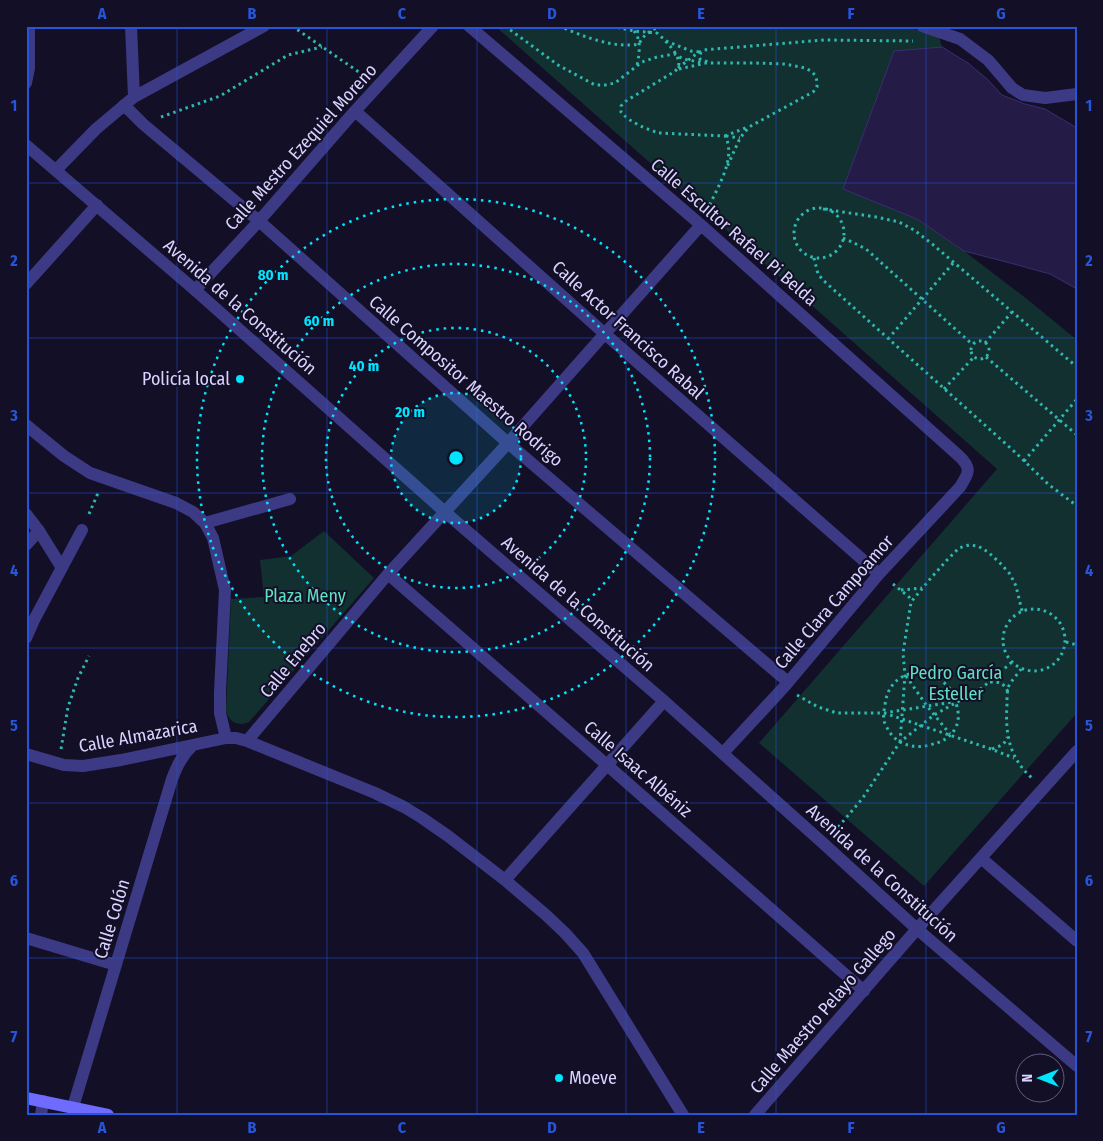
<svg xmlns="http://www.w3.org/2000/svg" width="1103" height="1141" viewBox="0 0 1103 1141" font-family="'Fira Sans Condensed',sans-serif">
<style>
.green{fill:#12302f}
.building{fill:#241b47;stroke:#3b2d73}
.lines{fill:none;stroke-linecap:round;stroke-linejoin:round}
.path{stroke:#2fb8b0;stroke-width:3;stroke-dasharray:2.5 4;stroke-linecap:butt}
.pedestrian{stroke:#3d3a85;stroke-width:12}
.minor{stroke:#3d3a85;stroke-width:12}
.tertiary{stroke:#3d3a85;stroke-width:12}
.secondary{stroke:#6f6bff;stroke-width:12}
.grid{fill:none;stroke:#2655da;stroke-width:1;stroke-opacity:0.55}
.ring{fill:none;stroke:#00e5ff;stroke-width:2.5;stroke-dasharray:2.5 5}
.poi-dot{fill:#00e5ff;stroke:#130f26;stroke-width:2}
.labels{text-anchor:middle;stroke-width:4;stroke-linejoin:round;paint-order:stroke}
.street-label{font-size:18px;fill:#d9d4ff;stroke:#130f26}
.poi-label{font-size:18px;fill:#d9d4ff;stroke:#130f26;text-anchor:end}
.park-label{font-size:18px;fill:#5fe0c0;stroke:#130f26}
.centre{fill:#00e5ff;stroke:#130f26;stroke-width:2.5}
.ring-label{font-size:15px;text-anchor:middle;font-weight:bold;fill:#00e5ff;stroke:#130f26;stroke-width:4;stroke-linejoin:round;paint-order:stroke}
.neatline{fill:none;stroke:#2655da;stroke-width:2}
.grid-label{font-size:16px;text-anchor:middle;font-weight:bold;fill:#2655da}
</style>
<rect width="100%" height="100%" fill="#130f26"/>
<path class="green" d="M495,26H781L797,28L804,26H888L913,29L939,36L942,47L894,51L843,189L917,219L964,251L1027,299L1077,340V713L924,886L759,743L997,469Z
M324,531L374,578L249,722C238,727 229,722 226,711L231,599L264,597L260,560L291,556Z"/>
<path class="building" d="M942,47L968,63L987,79L1002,95L1025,104L1045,109L1077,128V289L1050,274L1014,264L964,251L917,219L843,189L894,51Z"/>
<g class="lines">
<path class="path" d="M292,26L366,77
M505,26L558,65L595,85H605L615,83L642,62L657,57L675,54L683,59L704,63H755L785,64L805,68L811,71L815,75L817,81V87L813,92L749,127L740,138L727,167
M559,26C582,36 614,49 639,44C644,34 649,32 658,27
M611,26L634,31L657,33
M659,26L657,29V33C664,39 683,57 678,67C677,70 674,72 672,73L626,101L621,106V112C629,122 646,129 659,133L725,136C737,157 717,189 708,208
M634,31C642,40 639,55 637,66
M666,41L691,51L700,52
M701,52L699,57L700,59L708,62
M678,68L695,55L703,50L824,40L913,41
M679,69L702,64
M161,117L220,96L288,55L322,47
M725,136L748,127
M726,136L740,138
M794 233a25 25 0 1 1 50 0a25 25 0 1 1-50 0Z
M823,209L876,217L899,222L914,230L931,243L1077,367
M843,238L854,243L866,249L972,344
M814,258L818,274L824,281L1016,453L1048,484L1077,506
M888,339L954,262
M971 350a9 9 0 1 1 18 0a9 9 0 1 1-18 0Z
M985,343L1012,312
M986,357L1077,435
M944,389L973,358
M1024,461L1077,399
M89,514L98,493
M893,584L909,597L911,602
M901,590L922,588
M1003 640a31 31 0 1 1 62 0a31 31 0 1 1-62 0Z
M1066,642L1077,645
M1021,669C1017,675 1010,682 1008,688C1007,693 1007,699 1007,704C1005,733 1009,758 1032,778
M913,673C936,675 953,682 957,707C959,714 959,722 955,729C949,739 941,742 930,745C915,749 897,745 889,731C887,728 885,724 884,721C883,716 884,710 885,705C886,694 891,683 902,677C905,675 909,674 913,673Z
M906,676L927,706L950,734
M990,682C1000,682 1003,682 1008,692
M797,695L818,707L837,713H884L953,702
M884,713L991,749L1014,758
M900,742L905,675L903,653L911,602L931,578L947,560L959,548L969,545L978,546L988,552L1000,563L1010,574L1016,586L1022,611
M61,749L68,707L78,678L89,656
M992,749C1000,746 1005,745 1007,737
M834,832L862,799L900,742L934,715L982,688L1012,662"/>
<path class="pedestrian" d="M205,523L290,499
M26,545L39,531"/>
<path class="minor" d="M131,26L134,97
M469,26L701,225L959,456C972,468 969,473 960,487L879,574L785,686L723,753
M922,26L960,39L988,60L1012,88L1023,95L1045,98L1077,94
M26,83L29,68V26
M124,105L143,124L259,221L508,443L788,682
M355,111L604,333L879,574
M56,170L96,129L134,97L264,26
M26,284L97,205
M195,290L259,221L355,111L433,26
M26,425L64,456L90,473L176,503L193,512L205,523L213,538L225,590L220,692V713L226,738
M26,514L39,531L62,568
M388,574L607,765L864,991
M26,638L34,620L82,530
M247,741L388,574L508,443L701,225
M26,754L64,765L83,766L121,760L226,738H236L247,741L375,793L404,807L422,818L448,836L505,880L546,915L565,933L583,953L683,1115
M981,858L1077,941
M505,880L664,701
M26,938L116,965
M73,1107L172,779C177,766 182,755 193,745
M41,1115L43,1101
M755,1115L917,929L1077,751"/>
<path class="tertiary" d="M26,145L195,290L445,512L664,701L824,844L917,929L1077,1066"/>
<path class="secondary" d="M26,1098L108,1115"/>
</g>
<path class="grid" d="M177,26V1115M327,26V1115M477,26V1115M626,26V1115M776,26V1115M926,26V1115M26,183H1077M26,338H1077M26,493H1077M26,648H1077M26,803H1077M26,958H1077"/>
<circle cx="456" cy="458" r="65" fill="#00e5ff" fill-opacity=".12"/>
<g class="ring">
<circle cx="456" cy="458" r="65"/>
<circle cx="456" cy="458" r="130"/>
<circle cx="456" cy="458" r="194"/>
<circle cx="456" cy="458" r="259"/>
</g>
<g class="poi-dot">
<circle cx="240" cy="379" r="5"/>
<circle cx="559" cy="1078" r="5"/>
</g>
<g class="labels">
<g class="street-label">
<text transform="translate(301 147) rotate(-48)" y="6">Calle Mestro Ezequiel Moreno</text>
<text transform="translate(734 232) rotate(41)" y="6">Calle Escultor Rafael Pi Belda</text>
<text transform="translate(240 307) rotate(41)" y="6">Avenida de la Constitución</text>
<text transform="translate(628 330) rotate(42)" y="6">Calle Actor Francisco Rabal</text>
<text transform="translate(466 381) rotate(41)" y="6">Calle Compositor Maestro Rodrigo</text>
<text transform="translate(834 602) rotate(-49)" y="6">Calle Clara Campoamor</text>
<text transform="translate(578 604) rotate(41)" y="6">Avenida de la Constitución</text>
<text transform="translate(293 660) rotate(-50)" y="6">Calle Enebro</text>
<text transform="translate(138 736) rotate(-10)" y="6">Calle Almazarica</text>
<text transform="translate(638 769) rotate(41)" y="6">Calle Isaac Albéniz</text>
<text transform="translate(882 873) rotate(42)" y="6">Avenida de la Constitución</text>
<text transform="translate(112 919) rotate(-73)" y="6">Calle Colón</text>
<text transform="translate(823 1011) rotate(-49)" y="6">Calle Maestro Pelayo Gallego</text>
</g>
<g class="poi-label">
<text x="230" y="385">Policía local</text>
<text x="569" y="1084" text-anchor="start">Moeve</text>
</g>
<g class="park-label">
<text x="305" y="602">Plaza Meny</text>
<text x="956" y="679">Pedro García<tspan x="956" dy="21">Esteller</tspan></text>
</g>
</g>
<circle cx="456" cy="458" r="8" class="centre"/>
<g class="ring-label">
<text x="273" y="280">80 m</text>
<text x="319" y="326">60 m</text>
<text x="364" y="371">40 m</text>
<text x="410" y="417">20 m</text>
</g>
<rect width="1103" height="1141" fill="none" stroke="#130f26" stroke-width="55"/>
<g transform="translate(1040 1078) rotate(270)"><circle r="24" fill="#130f26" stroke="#625e7d"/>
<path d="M0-4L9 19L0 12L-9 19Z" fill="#00e5ff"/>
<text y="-8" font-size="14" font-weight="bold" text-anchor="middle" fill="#d9d4ff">N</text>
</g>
<rect x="28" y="28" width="1048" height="1086" class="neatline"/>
<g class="grid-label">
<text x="102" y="19">A</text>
<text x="252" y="19">B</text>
<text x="402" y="19">C</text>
<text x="552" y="19">D</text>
<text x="701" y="19">E</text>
<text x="851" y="19">F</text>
<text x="1001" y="19">G</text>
<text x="14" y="111">1</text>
<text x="1089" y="111">1</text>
<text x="14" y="266">2</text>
<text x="1089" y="266">2</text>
<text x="14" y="421">3</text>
<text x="1089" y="421">3</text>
<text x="14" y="576">4</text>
<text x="1089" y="576">4</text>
<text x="14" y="731">5</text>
<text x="1089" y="731">5</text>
<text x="14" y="886">6</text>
<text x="1089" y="886">6</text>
<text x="14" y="1042">7</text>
<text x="1089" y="1042">7</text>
<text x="102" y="1133">A</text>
<text x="252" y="1133">B</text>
<text x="402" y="1133">C</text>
<text x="552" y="1133">D</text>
<text x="701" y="1133">E</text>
<text x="851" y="1133">F</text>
<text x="1001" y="1133">G</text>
</g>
</svg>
